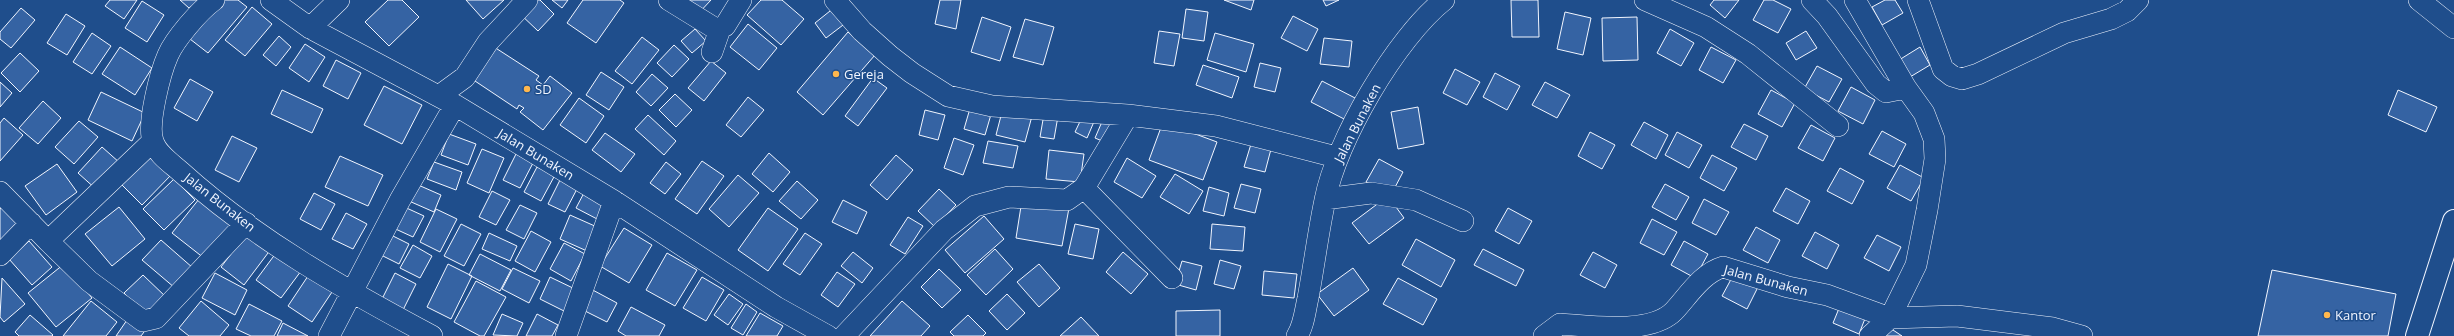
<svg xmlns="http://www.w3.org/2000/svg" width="2454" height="336" viewBox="0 0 2454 336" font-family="'Open Sans',sans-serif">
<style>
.building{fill:#3563a3;stroke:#f2f6ff}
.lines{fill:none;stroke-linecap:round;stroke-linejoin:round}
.minor-casing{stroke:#f2f6ff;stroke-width:22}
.secondary-casing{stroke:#f2f6ff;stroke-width:24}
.minor{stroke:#1f4e8c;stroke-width:21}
.secondary{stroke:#1f4e8c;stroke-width:22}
.poi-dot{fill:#ffb74d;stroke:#1f4e8c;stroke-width:1.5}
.labels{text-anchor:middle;stroke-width:3;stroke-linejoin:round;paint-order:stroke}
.poi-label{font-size:13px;fill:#f2f6ff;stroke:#1f4e8c;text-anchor:start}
.street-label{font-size:13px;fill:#f2f6ff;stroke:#1f4e8c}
</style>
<rect width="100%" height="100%" fill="#1f4e8c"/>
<path class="building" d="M110,0H137L124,19L105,6Z
M180,0H202L189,8Z
M223,0H238L247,7L208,53L190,39Z
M388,0H402L419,17L389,46L365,22Z
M466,0H504L483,19Z
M530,0H540L554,14L538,31L518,12Z
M552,0H568L562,8Z
M583,0H620L624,3L596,43L567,23Z
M679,0H711L696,16Z
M761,0H782L804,19L781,45L747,15Z
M940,0H961L956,29L935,24Z
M1224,0H1254L1251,10Z
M1323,0H1339L1326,6Z
M1511,0H1538L1539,37H1512Z
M1714,0H1739L1725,18L1710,5Z
M1764,0H1773L1791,9L1778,33L1753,20Z
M1885,0H1895L1903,13L1882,25L1872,7Z
M142,1L164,15L147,42L125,28Z
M252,7L272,24L245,56L225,40Z
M835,7L847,22L826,38L815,23Z
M21,8L35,20L11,48L0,39V32Z
M1186,9L1208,12L1204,41L1182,38Z
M1565,12L1591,18L1583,55L1557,49Z
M66,14L85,26L67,55L47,43Z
M1293,16L1318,29L1307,51L1281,38Z
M982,17L1011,27L1000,61L971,52Z
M1637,17L1638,60L1603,61L1602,18Z
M1025,19L1054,27L1043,65L1013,57Z
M748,24L777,48L759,70L730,47Z
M695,29L706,41L692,53L681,41Z
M1670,29L1694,43L1681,66L1657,53Z
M1159,31L1180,34L1174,66L1154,63Z
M1806,31L1817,48L1796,60L1786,43Z
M848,32L875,55L823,115L797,92Z
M92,33L111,46L92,74L73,62Z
M1215,33L1254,44L1246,72L1207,60Z
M279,36L291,47L276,66L263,55Z
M642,37L659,50L632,84L615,71Z
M1324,38L1352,41L1349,67L1320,64Z
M305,44L325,57L309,82L289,68Z
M491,45L539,76L536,80L543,85L550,76L572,93L543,130L520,112L524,108L519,105L517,109L469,77Z
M674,45L689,59L672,77L657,63Z
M120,47L152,68L135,95L102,74Z
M1711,47L1736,60L1723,83L1699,70Z
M1920,47L1930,65L1910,77L1899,60Z
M20,53L39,71L20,92L1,73Z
M336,60L361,73L348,99L323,86Z
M711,61L726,73L704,101L688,88Z
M1260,63L1281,68L1275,92L1254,87Z
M1203,65L1239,77L1232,98L1196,85Z
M1817,66L1842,79L1829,102L1804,89Z
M1455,69L1480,82L1467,105L1443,93Z
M601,72L624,87L609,110L586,95Z
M1495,73L1520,86L1507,110L1483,97Z
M652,74L668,88L651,106L636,92Z
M873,78L887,88L858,126L845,116Z
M190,79L213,92L197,121L174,108Z
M1322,81L1357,99L1346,120L1311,102Z
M0,82L12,93L0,107Z
M1545,82L1570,95L1557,118L1532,105Z
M384,86L422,105L402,144L364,125Z
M1851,87L1875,100L1863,124L1838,111Z
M282,90L323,109L312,133L271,114Z
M1771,90L1795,103L1782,127L1758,114Z
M2398,90L2437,107L2426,132L2388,115Z
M101,92L145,113L132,141L88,120Z
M675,94L692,110L676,127L659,110Z
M748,97L764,110L741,137L726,125Z
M579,98L604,116L586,143L560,125Z
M43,101L61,118L38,144L19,128Z
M971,105L992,111L985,135L964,129Z
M1418,107L1424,144L1398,149L1391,112Z
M1003,108L1032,116L1025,142L996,135Z
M925,110L945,115L938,140L919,135Z
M1085,111L1096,117L1087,138L1075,132Z
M1044,114L1058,116L1054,139L1040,137Z
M648,115L676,141L664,155L635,129Z
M1104,117L1116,122L1107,143L1095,138Z
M4,118L23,135L0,161V123Z
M79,121L98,137L74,164L55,147Z
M1163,122L1217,142L1203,180L1149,160Z
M1644,122L1668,135L1656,159L1631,145Z
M1744,124L1768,136L1756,160L1731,147Z
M1811,125L1835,138L1823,161L1798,148Z
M1882,131L1906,144L1894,167L1869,154Z
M1590,132L1615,145L1602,169L1578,156Z
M1677,132L1702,145L1689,168L1665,155Z
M605,133L635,154L621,172L592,150Z
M449,134L476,144L468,165L441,155Z
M232,136L257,148L239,182L215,170Z
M954,138L974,145L963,175L944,168Z
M988,141L1018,146L1013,168L983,163Z
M1251,144L1271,149L1265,172L1244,167Z
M102,147L120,163L97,190L78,173Z
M482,149L504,158L489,193L467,183Z
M1049,150L1084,154L1080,182L1046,179Z
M769,153L790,172L773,192L752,174Z
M151,154L172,174L142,205L121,184Z
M516,154L533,163L520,188L503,180Z
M896,155L913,170L887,200L870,185Z
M1712,155L1737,168L1724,191L1700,178Z
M340,156L383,175L368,206L325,187Z
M1127,158L1156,176L1142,198L1114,182Z
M1379,159L1403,172L1391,195L1366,182Z
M702,161L724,176L697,214L675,199Z
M434,162L462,172L456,190L427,179Z
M666,162L681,174L665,194L650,183Z
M57,164L77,192L46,215L25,186Z
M1900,165L1924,178L1911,201L1887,188Z
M537,167L555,175L541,201L524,192Z
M1840,168L1864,181L1852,204L1827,191Z
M1175,174L1203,191L1189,214L1160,197Z
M738,175L759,193L729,227L709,209Z
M561,178L578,187L565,212L548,204Z
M174,179L195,200L164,230L143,209Z
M797,181L818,200L801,219L779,201Z
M416,184L441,195L434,212L409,201Z
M1241,184L1261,189L1255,213L1234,208Z
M1665,184L1689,197L1676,220L1652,207Z
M1209,187L1229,193L1224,216L1203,211Z
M1786,188L1810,201L1798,224L1773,211Z
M939,189L956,205L935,227L918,211Z
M492,191L510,200L496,225L479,217Z
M585,191L608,202L599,220L576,208Z
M314,193L335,204L321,230L300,219Z
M1388,196L1404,218L1369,244L1352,223Z
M199,199L236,228L209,262L172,233Z
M1704,199L1729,212L1716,235L1692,223Z
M843,200L867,212L857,234L832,222Z
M1022,200L1069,208L1062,246L1016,238Z
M3,205L22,218L0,250V209Z
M400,205L424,216L413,237L389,226Z
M520,205L537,213L524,239L506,230Z
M119,207L145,239L112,266L85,234Z
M768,208L798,229L768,271L738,250Z
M1508,208L1532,221L1519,244L1495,231Z
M436,209L457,219L440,252L420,242Z
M346,213L367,224L353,249L332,239Z
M570,215L597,227L587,251L560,239Z
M984,216L1004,239L965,273L945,250Z
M908,217L923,226L905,254L890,245Z
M1652,219L1677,232L1664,255L1640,243Z
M461,224L481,234L464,266L444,256Z
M1075,224L1099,229L1093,259L1068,254Z
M1212,224L1245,227L1243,251L1210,249Z
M1756,227L1780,240L1768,263L1743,250Z
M624,228L652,245L629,283L600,266Z
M531,231L551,242L535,272L515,261Z
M248,232L271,249L244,285L221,267Z
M385,232L409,244L399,264L375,252Z
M1815,232L1839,245L1827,269L1802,256Z
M489,233L517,246L510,261L482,249Z
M805,233L822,244L800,275L783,264Z
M1877,235L1901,247L1889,271L1864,258Z
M1416,239L1455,260L1441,287L1402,265Z
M161,240L193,268L175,288L142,260Z
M29,241L52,267L32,285L9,259Z
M1684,241L1708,254L1695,278L1671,265Z
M564,243L585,254L571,281L550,269Z
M413,245L432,256L420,278L400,268Z
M995,249L1013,269L986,295L967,275Z
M1483,249L1524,270L1516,286L1474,265Z
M853,252L873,268L862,283L841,266Z
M1123,252L1148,274L1131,294L1106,272Z
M1593,252L1617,265L1605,288L1580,275Z
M276,253L301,271L281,298L256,280Z
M667,253L697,270L675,306L646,290Z
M480,254L511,270L500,291L469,275Z
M1220,260L1241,266L1234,289L1214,284Z
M1182,261L1202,266L1196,290L1175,284Z
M64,264L92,298L56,327L28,293Z
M448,264L472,276L451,319L427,307Z
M1039,264L1060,288L1039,307L1017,282Z
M513,268L540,281L529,303L502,289Z
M1353,268L1369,290L1334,316L1317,294Z
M939,269L961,290L942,308L921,287Z
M2272,270L2396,294L2388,336H2258Z
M1264,271L1297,274L1294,298L1262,295Z
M837,272L855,284L838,307L821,295Z
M1735,272L1759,285L1747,309L1722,296Z
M215,273L247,290L235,315L202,298Z
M395,273L416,284L403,310L382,299Z
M143,275L167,298L148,317L124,293Z
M308,276L332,292L312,322L288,306Z
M550,277L577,290L566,312L540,299Z
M702,277L724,290L706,321L683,308Z
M2,278L25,304L4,322L0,317Z
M1398,278L1437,299L1423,325L1383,304Z
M476,281L506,297L484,336H480L454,322Z
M589,288L617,303L607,322L579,308Z
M729,294L743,304L728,325L714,315Z
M1007,294L1025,313L1007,330L989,311Z
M91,301L117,322L106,336H63Z
M201,301L229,325L220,336H189L179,328Z
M902,301L930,326L921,336H870Z
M249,304L282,321L274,336H251L236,329Z
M746,304L757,312L743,335L731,328Z
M1840,306L1866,316L1859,334L1833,323Z
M631,307L665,325L659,336H626L618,331Z
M1220,310V336H1176V311Z
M760,313L783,326L777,336H746Z
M502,314L523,323L517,336L493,335Z
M537,314L558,325L552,336H526Z
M30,315L53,335L52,336H19L15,332Z
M968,315L986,333L983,336H954L950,332Z
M1081,317L1099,336H1060Z
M127,320L144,332L141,336H116Z
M283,323L308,336H277Z
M1890,328L1902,336H1884Z"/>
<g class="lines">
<defs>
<path id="minor" d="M214,0C199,11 175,39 168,55C160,73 147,124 153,141C157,154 171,163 181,172C255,239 344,289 432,336
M271,0L310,28L455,105L614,201L776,307L828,336
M669,0L716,29L725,26L741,0
M835,0L862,31L890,56L912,73L948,96L992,106L1128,115L1216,126L1336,157
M1645,0L1706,27L1748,54L1838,126
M1812,0L1827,16L1876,84L1886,92L1906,88
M1855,0L1906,88L1924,113L1934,139L1935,159L1927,210L1916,265L1890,318L1870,336
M1918,0L1943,69L1952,76L1962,79L1978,74L2064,33L2111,19L2127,11L2138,0
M2419,0L2454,28
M310,28L339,0
M712,52L720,29
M439,96L465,77L488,42L527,0
M1084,188L1172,278
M0,192L48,241L153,141
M1325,199L1371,193L1416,200L1463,221
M48,241L89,281L143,321L156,318L246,223
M0,255L31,223
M329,336L400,200L455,105
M566,336L614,201
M844,336L944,230L975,206L1009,197L1067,200L1084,188L1128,115
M1297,336C1304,325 1305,311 1308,298C1314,266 1318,233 1325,200C1336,141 1396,38 1444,0
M1544,336L1560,324C1590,326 1651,335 1674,311C1688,296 1702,273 1723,267L1788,287L1827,295L1890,318L1957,316L2053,328L2082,336"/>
<path id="secondary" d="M2417,336L2454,221"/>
</defs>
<use href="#minor" class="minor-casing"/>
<use href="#secondary" class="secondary-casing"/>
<use href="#minor" class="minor"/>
<use href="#secondary" class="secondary"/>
</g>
<g class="poi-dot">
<circle cx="836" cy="74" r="4"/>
<circle cx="527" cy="89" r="4"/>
<circle cx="2327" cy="315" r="4"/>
</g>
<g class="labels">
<g class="poi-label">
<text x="844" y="79">Gereja</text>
<text x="535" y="94">SD</text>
<text x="2335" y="320">Kantor</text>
</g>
<g class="street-label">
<text transform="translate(1357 123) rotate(-63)" y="5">Jalan Bunaken</text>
<text transform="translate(536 154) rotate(31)" y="5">Jalan Bunaken</text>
<text transform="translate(220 202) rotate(38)" y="5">Jalan Bunaken</text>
<text transform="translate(1766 280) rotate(15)" y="5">Jalan Bunaken</text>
</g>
</g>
</svg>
